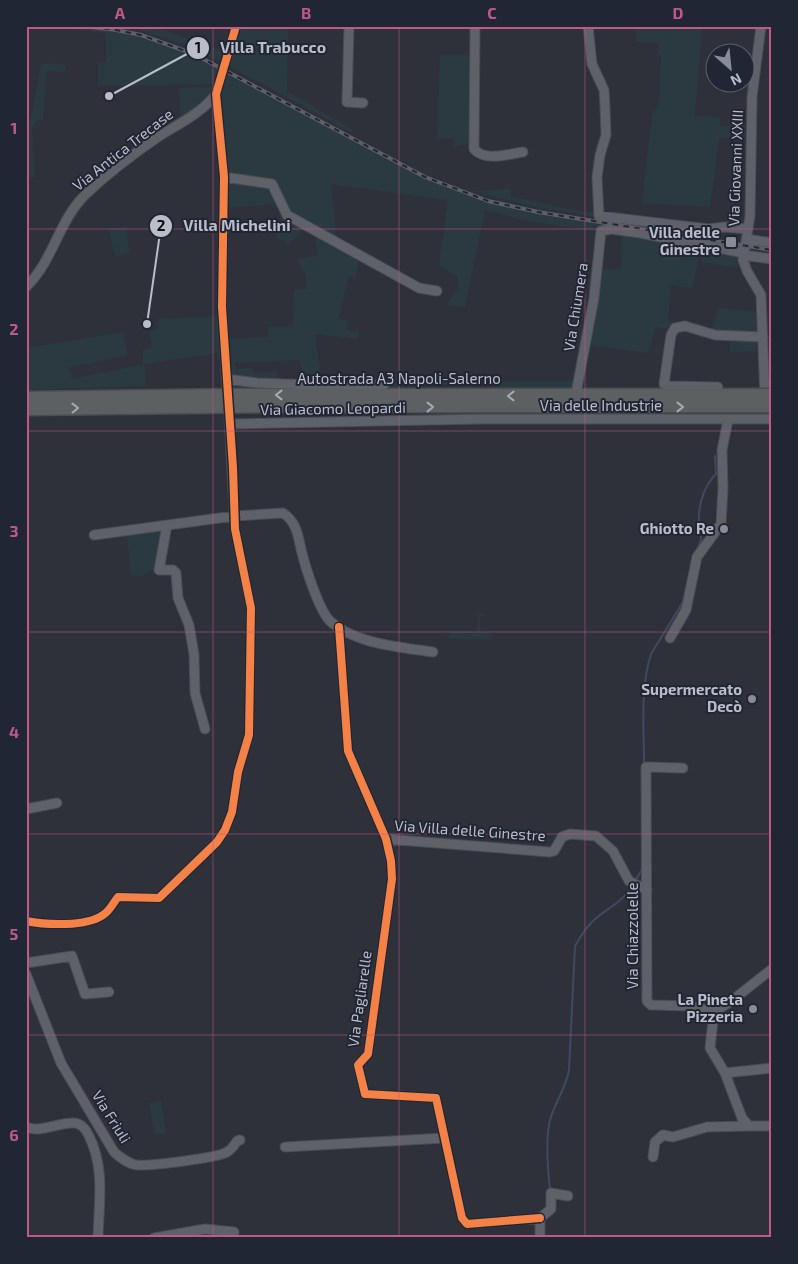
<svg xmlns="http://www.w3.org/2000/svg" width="798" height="1264" viewBox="0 0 798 1264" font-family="'Exo 2',sans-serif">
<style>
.green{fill:#2b3a40}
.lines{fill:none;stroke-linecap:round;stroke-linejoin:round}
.stream{stroke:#3e4963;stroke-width:2}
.minor-casing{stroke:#4a4c53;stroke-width:11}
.highway-casing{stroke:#4b4d55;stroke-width:15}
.minor{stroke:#5e6168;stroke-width:9}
.highway{stroke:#5d6062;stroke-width:12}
.rail-casing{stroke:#5c5f66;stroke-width:4}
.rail{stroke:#212635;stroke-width:2;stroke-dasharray:5.5;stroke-linecap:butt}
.highway-bridge-casing{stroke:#4b4d55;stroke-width:15;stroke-linecap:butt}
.highway-bridge{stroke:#5d6062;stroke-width:12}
.cycleway-casing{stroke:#212635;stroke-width:11}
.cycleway{stroke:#f48246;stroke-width:8}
.oneway{stroke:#a7aab5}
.grid{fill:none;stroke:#be5a87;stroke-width:1;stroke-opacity:0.55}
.poi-dot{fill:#888c98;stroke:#212635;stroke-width:2}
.labels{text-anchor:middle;stroke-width:4;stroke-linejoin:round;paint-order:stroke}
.street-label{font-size:15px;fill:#b9bdca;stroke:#212635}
.poi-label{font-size:15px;font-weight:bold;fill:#b9bdca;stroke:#212635;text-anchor:end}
.leader{fill:none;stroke:#b9bdca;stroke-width:2}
.callout-dot{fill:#b9bdca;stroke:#212635;stroke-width:2}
.mark-label{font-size:15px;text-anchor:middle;font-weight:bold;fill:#111}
.callout-label{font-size:16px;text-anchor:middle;font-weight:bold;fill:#b9bdca;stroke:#212635;stroke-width:4;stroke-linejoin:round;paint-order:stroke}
.neatline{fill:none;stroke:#be5a87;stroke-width:2}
.grid-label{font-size:16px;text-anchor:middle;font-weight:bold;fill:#be5a87}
</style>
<rect width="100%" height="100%" fill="#2e313a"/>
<path class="green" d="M43,26C107,26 165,39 222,69L219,79L212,84L98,86V63L106,62V33Z
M127,26H152L226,52L223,63L180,43Z
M238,26H288L287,91L353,130V133L227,65Z
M635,26H702L695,116L720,117V126L746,125L745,138H719L710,207L642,203L652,115L659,104L661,55H658L659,43L636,42Z
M440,55H473L471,143L454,147V139L437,138Z
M42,63L64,64L66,67L64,72L49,71L46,73L43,120H36L32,129L35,177H29L26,125H29Z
M225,71L405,168L460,193L519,209L690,239L601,228L594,231L528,221L485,210L465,307L447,305L459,287L457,276L439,266L448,200L331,184L337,239L289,214L275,183L226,176L219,94Z
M211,87L213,91L208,100L181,121L179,88Z
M225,180L267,183L279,204L225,208Z
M510,189V196L568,209L596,213V217L537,207L473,191Z
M283,213L304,226L288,246L284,240L277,239L278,223Z
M127,226L129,253L115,257L109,229Z
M314,231L359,257L356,277L349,276L338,319L348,321L346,330L359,332L358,339L315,334L321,380L303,379L300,360L235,363L236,369L253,368V373L277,371L278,380L256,379L232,374L228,339L268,337L267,327H293L294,289H307L306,276L297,260L318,255Z
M622,232L701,248L692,289L671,285L668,321L681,324L670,330L656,327L648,353L588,345L600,269H621Z
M703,248L737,255L738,268L701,262Z
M718,308L758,312L757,331L755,335L711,332Z
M221,316L219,319L220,353L144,364L146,386L26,390V348L123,332L127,355L68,368L72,379L143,364V350L152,348L150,331L158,329V319Z
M730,338L755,339L757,351L730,352Z
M432,379L452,380L475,385L474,388L433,383L417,387H386L385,383L406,384Z
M497,379L509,381H576L575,389L496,388Z
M162,529L158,568L142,576L131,575L127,535Z
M478,614H485V617H480V631L488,632L494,637L491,640L446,638L450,632H477Z
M161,1101L166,1133L155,1134L149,1103Z"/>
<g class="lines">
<path class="stream" d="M697,549C704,539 700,533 699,522C698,505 704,486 716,474L715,456
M644,764C644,729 640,688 651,654L683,602
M636,880L643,867
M550,1190C548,1171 545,1139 550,1120C555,1102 566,1088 569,1070L575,946C580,937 585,928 594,920C607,908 622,903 632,886"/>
<defs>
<path id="minor" d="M349,26L347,102L363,103
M475,26L474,149C485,162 509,154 523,152
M588,26L592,64L604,90L605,107L606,135L600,155L597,177L599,216L709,229L724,227L748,229
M761,26L752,97L750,216L743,260L747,271L761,295L765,399
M225,64L236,26
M223,71L216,94L224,177L222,307L227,388
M224,177L272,184L287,215L419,288L437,291
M747,239L772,243
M744,255L772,259
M26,287C54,260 58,221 86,194C105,176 136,152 158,137C178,124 202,113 216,94
M226,379L257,383L342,386L384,385
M718,387L669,386L664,384L671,335L675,328L685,326L715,335L763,337
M577,388L594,298L601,231L611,229L640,233L744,253
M230,424L480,419H772
M167,525L159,570H173L176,573L178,598L189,625L194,654L195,693L205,729
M94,535L234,516L283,513C298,523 298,538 302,553C306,569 319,610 330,621C355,644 400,647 433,652
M339,627L348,751L386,839L391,861L392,879L368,1054L358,1065L365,1094L436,1098L462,1218L467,1224L540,1218
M670,638L686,610L697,557L721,524L723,488L722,450L728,420
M683,768L646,767L647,1001L651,1005L692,1006L714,1012L730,1002L772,969
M26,809L57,803
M386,839L550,852L554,851L562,837L570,834L596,836L613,851L629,881L647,890
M26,921C46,925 86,927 103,915C110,911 113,903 118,897L159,898L217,842L225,830L232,812L238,772L249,735L251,608L235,529L229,414
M26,963L72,956L85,994L109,992
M26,974L61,1063L114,1152C120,1157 128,1164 137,1165C151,1166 217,1158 227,1152C232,1149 234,1146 237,1141L240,1140
M714,1012L710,1048L725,1073L742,1118L749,1126H772
M725,1073L772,1068
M26,1127C41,1133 57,1123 72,1123C80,1122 86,1129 89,1136C105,1168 99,1202 98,1238
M285,1147L444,1138
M653,1157L655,1142L663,1135L673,1137L707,1127L749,1126
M540,1218L551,1209V1193L568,1196
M154,1238L205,1229L234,1232
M540,1238V1218"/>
<path id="highway" d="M26,398L235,395H752
M26,409L283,406H753"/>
</defs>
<use href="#minor" class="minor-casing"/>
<use href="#highway" class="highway-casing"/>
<use href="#minor" class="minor"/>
<use href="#highway" class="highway"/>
<defs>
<path id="rail" d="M26,26H27
M82,26L116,30L141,35L194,54L425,177L488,201L538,212L772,250"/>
</defs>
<use href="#rail" class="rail-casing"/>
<use href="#rail" class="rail"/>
<defs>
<path id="highway-bridge" d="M752,395H772
M753,406H772"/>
</defs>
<use href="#highway-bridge" class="highway-bridge-casing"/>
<use href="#highway-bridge" class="highway-bridge"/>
<defs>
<path id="cycleway" d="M339,627L348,751L386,839L391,861L392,879L368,1054L358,1065L365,1094L436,1098L462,1218L467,1224L540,1218
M26,921C46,925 86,927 103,915C110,911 113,903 118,897L159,898L217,842L225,830L232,812L238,772L249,735L251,608L235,529L233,468L222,307L224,177L216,94L236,26"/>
</defs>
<use href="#cycleway" class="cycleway-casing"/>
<use href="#cycleway" class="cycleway"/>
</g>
<defs><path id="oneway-chevron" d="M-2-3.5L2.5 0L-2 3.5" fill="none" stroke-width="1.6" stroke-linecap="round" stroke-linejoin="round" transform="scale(1.25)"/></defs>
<g class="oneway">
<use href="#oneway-chevron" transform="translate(279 395) rotate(-180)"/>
<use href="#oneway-chevron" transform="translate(511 396) rotate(-180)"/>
<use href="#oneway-chevron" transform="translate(430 407)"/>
<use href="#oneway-chevron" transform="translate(680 407)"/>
<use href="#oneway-chevron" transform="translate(75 408) rotate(-1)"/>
</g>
<path class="grid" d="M213,26V1238M399,26V1238M585,26V1238M26,229H772M26,431H772M26,632H772M26,834H772M26,1035H772"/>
<g class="poi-dot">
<rect x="725" y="236" width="12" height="12" rx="2.5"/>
<circle cx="724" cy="529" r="5"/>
<circle cx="752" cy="699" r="5"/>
<circle cx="753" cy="1009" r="5"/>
</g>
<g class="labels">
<g class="street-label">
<text transform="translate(123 150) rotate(-38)" y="5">Via Antica Trecase</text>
<text transform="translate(736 168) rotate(-88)" y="5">Via Giovanni XXIII</text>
<text transform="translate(576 307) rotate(-81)" y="5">Via Chiumera</text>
<text x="399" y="384">Autostrada A3 Napoli-Salerno</text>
<text x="601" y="411">Via delle Industrie</text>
<text transform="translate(333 409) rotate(-1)" y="5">Via Giacomo Leopardi</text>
<text transform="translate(470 831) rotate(4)" y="5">Via Villa delle Ginestre</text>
<text transform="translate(633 936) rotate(-90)" y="5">Via Chiazzolelle</text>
<text transform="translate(360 999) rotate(-82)" y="5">Via Pagliarelle</text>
<text transform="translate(111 1117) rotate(58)" y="5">Via Friuli</text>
</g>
<g class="poi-label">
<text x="720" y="238">Villa delle<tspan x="720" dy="17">Ginestre</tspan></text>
<text x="714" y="534">Ghiotto Re</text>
<text x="742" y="695">Supermercato<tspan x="742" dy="17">Decò</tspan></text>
<text x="743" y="1005">La Pineta<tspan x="743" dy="17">Pizzeria</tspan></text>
</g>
</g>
<path class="leader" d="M109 96L198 48M147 324L161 226"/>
<g class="callout-dot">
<circle cx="109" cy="96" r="5"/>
<circle cx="147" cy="324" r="5"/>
<circle cx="198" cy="48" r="12"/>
<circle cx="161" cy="226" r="12"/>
</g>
<g class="mark-label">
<text x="198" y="53">1</text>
<text x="161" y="231">2</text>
</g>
<g class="callout-label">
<text x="273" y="53">Villa Trabucco</text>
<text x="237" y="231">Villa Michelini</text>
</g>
<rect width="798" height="1264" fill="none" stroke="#212635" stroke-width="55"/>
<g transform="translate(730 68) rotate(153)"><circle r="24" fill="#212635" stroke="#5e6271"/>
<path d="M0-4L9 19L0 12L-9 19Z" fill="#888c98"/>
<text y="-8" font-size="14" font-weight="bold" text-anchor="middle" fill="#b9bdca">N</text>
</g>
<rect x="28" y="28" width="742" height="1208" class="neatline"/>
<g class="grid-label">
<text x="120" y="19">A</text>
<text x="306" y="19">B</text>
<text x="492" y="19">C</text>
<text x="678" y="19">D</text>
<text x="14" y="134">1</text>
<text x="14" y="335">2</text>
<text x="14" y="537">3</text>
<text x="14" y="738">4</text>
<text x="14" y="940">5</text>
<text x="14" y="1141">6</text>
</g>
</svg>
